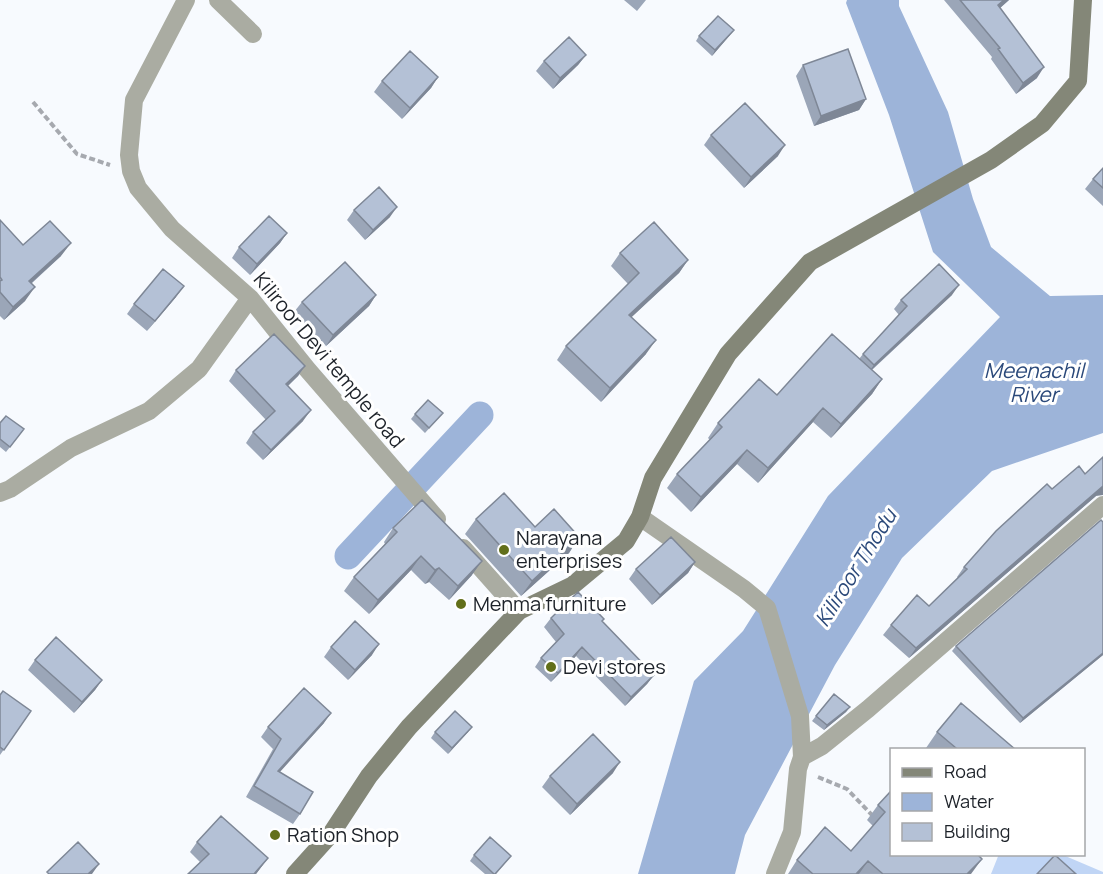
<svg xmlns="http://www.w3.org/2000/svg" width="1103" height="874" viewBox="0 0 1103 874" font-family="Manrope,sans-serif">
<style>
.green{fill:#c0d5f5}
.water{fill:#9db4d9}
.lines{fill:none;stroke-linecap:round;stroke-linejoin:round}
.canal{stroke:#9db4d9;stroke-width:27}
.path{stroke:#a6a9af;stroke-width:4;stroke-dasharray:6 3;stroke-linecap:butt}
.minor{stroke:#aaaca2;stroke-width:18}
.secondary{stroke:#848778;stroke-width:18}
.wall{fill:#9ba6b8}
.shaded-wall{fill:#7e8796}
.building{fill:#b4c1d6;stroke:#7e8796;stroke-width:1.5}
.poi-dot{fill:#626f1a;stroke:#fff;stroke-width:2}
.labels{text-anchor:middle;stroke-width:6;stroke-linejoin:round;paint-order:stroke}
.street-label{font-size:20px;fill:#1d2229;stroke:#fff}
.poi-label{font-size:20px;fill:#1d2229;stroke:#fff;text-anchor:start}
.water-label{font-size:21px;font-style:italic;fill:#2b497a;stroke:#fff}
</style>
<rect width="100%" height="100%" fill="#f7fafe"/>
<path class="green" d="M999,854L1063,855L1103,872V874H991Z"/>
<path class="water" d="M847,0H899V6L948,112L973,199L991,247L1050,296L1103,295V433L992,471L902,558L835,665L745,835L735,874H638L694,681L743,631L828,496L1000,317L933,252L889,115L846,3Z"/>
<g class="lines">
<path class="canal" d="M348,556L480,415"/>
<path class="path" d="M33,102L77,154L110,165
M818,777L847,789L872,815"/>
<path class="minor" d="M186,0L134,100L129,155L131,171L138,188L172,229L250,298L307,369L437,519
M218,0L253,34
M0,493L10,489L71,448L149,411L199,369L250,298
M640,517L744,589L767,608L800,716L802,757L798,769L792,832L775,874
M463,548L519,611
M802,757L822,746L868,709L1103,505"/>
<path class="secondary" d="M295,874L331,834L369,776L409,727L519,611L573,585L626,541L640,517L653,478L728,354L810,262L991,160L1042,124L1078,81L1083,0"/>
</g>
<path class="wall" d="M624,0H646L637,11Z
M944,0H1009L1000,8L1037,78L1016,94L991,59L992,57Z
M730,35L712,56L696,41L699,36Z
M586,55L578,65L553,89L536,71L544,61Z
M803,65L866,99L859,110L814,126L796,76Z
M438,77L431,88L402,119L374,92L382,81Z
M711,135L778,156L744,188L704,145Z
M1103,168V206L1085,189L1093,179Z
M354,210L390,217L365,240L347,220Z
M0,220L23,245L61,256L31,284L25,301L4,320L0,316Z
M287,233L280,243L250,275L232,258L239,247Z
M620,253L688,260L679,273L631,317L646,354L601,402L557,360L566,346L628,284L611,266Z
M376,295L369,306L326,346L294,312L302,302Z
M952,295L872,370L882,379L872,394L831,438L813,422L758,483L737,464L691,512L667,488L677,474L710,440L708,438L718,423L777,395L859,359L863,354L899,315L894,309L901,300Z
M176,297L147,331L127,314L134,304Z
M305,366L298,376L288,386L303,421L263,460L246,443L253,432L266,420L229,381L236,370Z
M443,413L425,433L411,419L415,414Z
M0,423L24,429L6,452L0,447Z
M1052,489L1096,496L909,658L883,635L891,625L929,606L958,578L957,577L964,567Z
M476,519L535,527L579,537L569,553L521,596L465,534Z
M1103,522V655L1020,723L952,651L956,646Z
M393,528L472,575L449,600L429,582L425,584L411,570L369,614L344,591L354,577L385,544L384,542Z
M695,562L688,573L652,605L629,579L636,569Z
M551,618L602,621L654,675L647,684L625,706L576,656L551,682L535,667L541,658L556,642L544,627Z
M331,647L372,655L348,680L324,657Z
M35,660L102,680L95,690L74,713L28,670Z
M0,695L31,711L0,755Z
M850,707L846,712L824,730L812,721L816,716Z
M324,723L279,772L300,814L293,824L246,797L273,749L261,737L268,727Z
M435,732H468L448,754L431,738Z
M937,732L1016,750H929L926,748Z
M613,773L570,815L542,787L550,776Z
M878,805L971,874H788L797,860L851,851L873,826L867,820Z
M197,842L268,858L256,874H188L200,862L190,852Z
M474,855L511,856L496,874H485L470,861Z"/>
<path class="shaded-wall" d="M1004,0H1009L991,16L998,5Z
M734,30L730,35L712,56L715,50Z
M586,55L578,65L553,89L560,78Z
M1044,67L1037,78L1016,94L1023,83Z
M438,77L431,88L402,119L410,108Z
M866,99L859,110L814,126L821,116Z
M785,145L778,156L744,188L751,177Z
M397,207L390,217L365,240L373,230Z
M287,233L280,243L250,275L257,264Z
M71,243L61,256L19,294L29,281Z
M688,260L679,273L620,328L629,315Z
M959,285L952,295L867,374L874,365Z
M184,286L176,297L147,331L155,321Z
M35,287L25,301L4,320L13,307Z
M376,295L369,306L326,346L333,335Z
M656,340L646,354L601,402L610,388Z
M305,366L298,376L278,395L286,384Z
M882,379L872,394L831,438L841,424Z
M823,408L813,422L758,483L768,468Z
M311,410L303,421L263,460L271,450Z
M747,450L737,464L691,512L701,497Z
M1103,486V495L1096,496L909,658L916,648Z
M579,537L569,553L521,596L532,581Z
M421,556L411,570L369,614L378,600Z
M482,561L472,575L449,600L458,586Z
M695,562L688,573L652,605L660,595Z
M439,568L429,582L425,584L435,570Z
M379,644L372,655L348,680L355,670Z
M582,647L576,656L551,682L558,673Z
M1103,653V655L1020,723L1023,718Z
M654,675L647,684L625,706L631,697Z
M102,680L95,690L74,713L82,702Z
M850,707L846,712L824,730L827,725Z
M331,713L324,723L271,782L278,771Z
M472,727L468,732L448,754L452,748Z
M620,762L613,773L570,815L577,804Z
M268,858L256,874H254Z
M982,859L971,874H967Z
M868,861L859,874H856Z
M99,864L92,874H88Z"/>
<path class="building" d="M960,0H1004L998,5L1044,67L1023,83L998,49L1000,48Z
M718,16L734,30L715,50L699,36Z
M569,37L586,55L560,78L544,61Z
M848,49L866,99L821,116L803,65Z
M410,51L438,77L410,108L382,81Z
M745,103L785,145L751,177L711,135Z
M1103,168V188L1093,179Z
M379,187L397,207L373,230L354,210Z
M269,216L287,233L257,264L239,247Z
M0,220L23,245L50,221L71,243L29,281L35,287L13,307L0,292V281L2,280L0,277Z
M654,222L688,260L629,315L656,340L610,388L566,346L639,273L620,253Z
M345,262L376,295L333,335L302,302Z
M939,264L959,285L874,365L863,354L907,306L901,300Z
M163,269L184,286L155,321L134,304Z
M274,334L305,366L286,384L311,410L271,450L253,432L275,411L236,370Z
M832,334L882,379L841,424L823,408L768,468L747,450L701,497L677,474L722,427L718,423L759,379L777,395Z
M428,400L443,413L429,428L415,414Z
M6,416L24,429L10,447L0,439V423Z
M1103,457V486L916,648L891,625L917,595L929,606L967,569L964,567L996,531L1047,484L1052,489L1079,466L1085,474Z
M504,493L535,527L554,509L579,537L532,581L476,519Z
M422,500L482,561L458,586L439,568L435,570L421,556L378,600L354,577L397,532L393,528Z
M1101,520L1103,522V653L1023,718L956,646Z
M671,537L695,562L660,595L636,569Z
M578,592L604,619L602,621L654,675L631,697L582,647L558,673L541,658L564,634L551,618Z
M355,621L379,644L355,670L331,647Z
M56,637L102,680L82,702L35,660Z
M304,688L331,713L278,771L313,792L300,814L254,786L281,739L268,727Z
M3,691L31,711L4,750L0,747V695Z
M834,694L850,707L827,725L816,716Z
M961,703L1016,750H954L956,748L937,732Z
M455,711L472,727L452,748L435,732Z
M593,734L620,762L577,804L550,776Z
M891,791V855H978L982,859L967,874H883L868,861L856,874H813L797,860L825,827L851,851L885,812L878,805Z
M221,816L268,858L254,874H188L209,854L197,842Z
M490,837L511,856L495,874H494L474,855Z
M78,842L99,864L88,874H49L47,872Z
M1055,855L1076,874H1037Z"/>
<g class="poi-dot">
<circle cx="504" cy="550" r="6"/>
<circle cx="461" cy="604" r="6"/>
<circle cx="551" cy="667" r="6"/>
<circle cx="275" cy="835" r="6"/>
</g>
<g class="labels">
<g class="street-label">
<text transform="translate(329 360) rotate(50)" y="7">Kiliroor Devi temple road</text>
</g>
<g class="poi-label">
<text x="516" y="545">Narayana<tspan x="516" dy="23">enterprises</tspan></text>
<text x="473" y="611">Menma furniture</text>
<text x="563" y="674">Devi stores</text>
<text x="287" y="842">Ration Shop</text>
</g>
<g class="water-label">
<text x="1034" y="378">Meenachil<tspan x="1034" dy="24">River</tspan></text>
<text transform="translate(856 568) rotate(-58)" y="7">Kiliroor Thodu</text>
</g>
</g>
<rect x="890" y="748" width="195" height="108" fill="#ffffff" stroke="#a5a7a9" stroke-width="1.5"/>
<rect x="902" y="768" width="30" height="9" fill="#848778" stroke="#a5a7a9" stroke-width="1.5"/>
<text x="944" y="778" font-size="18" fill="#1d2229">Road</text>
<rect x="902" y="793" width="30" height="18" fill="#9db4d9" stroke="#a5a7a9" stroke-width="1.5"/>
<text x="944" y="808" font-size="18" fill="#1d2229">Water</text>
<rect x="902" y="823" width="30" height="18" fill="#b4c1d6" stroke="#a5a7a9" stroke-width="1.5"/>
<text x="944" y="838" font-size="18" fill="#1d2229">Building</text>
</svg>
